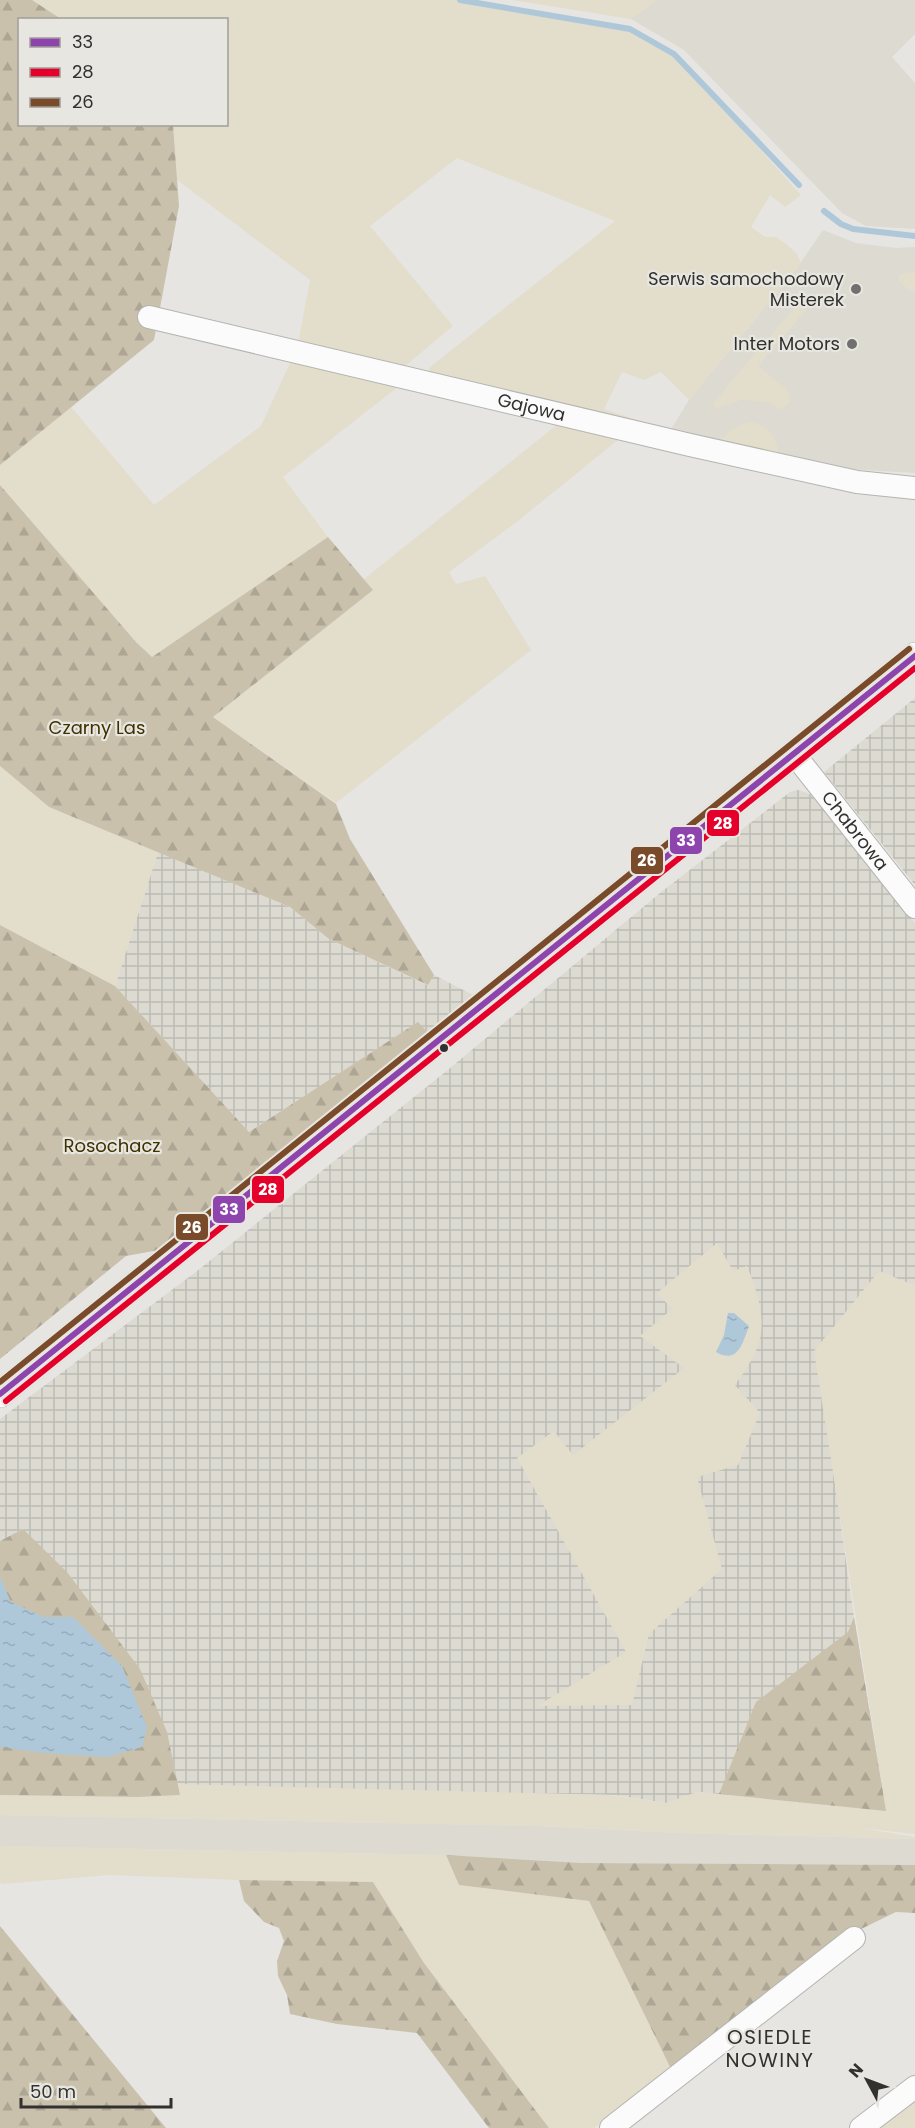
<svg xmlns="http://www.w3.org/2000/svg" width="915" height="2128" viewBox="0 0 915 2128" font-family="Poppins,sans-serif">
<style>
.built{fill:#dcdad1}
.industrial{fill:url(#industrial-grid)}
.green{fill:#e3ddcc}
.forest{fill:url(#forest-firs)}
.water{fill:url(#water-ripples)}
.lines{fill:none;stroke-linecap:round;stroke-linejoin:round}
.stream{stroke:#afc8d9;stroke-width:6}
.minor-casing{stroke:#b4b4b1;stroke-width:24}
.tertiary-casing{stroke:#b4b4b1;stroke-width:28}
.minor{stroke:#fbfbfb;stroke-width:22}
.tertiary{stroke:#fbfbfb;stroke-width:27}
.bus-1-casing{stroke:#e8e6e0;stroke-width:10}
.bus-2-casing{stroke:#e8e6e0;stroke-width:10}
.bus-3-casing{stroke:#e8e6e0;stroke-width:10}
.bus-1{stroke:#8e44ad;stroke-width:6}
.bus-2{stroke:#e4002b;stroke-width:6}
.bus-3{stroke:#7a4b2a;stroke-width:6}
.poi-dot{fill:#71706e;stroke:#e8e6e0;stroke-width:2}
.bus-dot{fill:#32312f;stroke:#e8e6e0;stroke-width:2}
.labels{text-anchor:middle;stroke-width:4.5;stroke-linejoin:round;paint-order:stroke}
.poi-label{font-size:18px;fill:#32312f;stroke:#e8e6e0;text-anchor:end}
.street-label{font-size:18px;fill:#32312f;stroke:#e8e6e0}
.park-label{font-size:18px;fill:#3f3000;stroke:#e8e6e0}
.neighbourhood-label{font-size:20px;letter-spacing:1.5px;fill:#32312f;stroke:#e8e6e0}
.line-badge{stroke:#e8e6e0;stroke-width:2}
.badge-label{font-size:16px;text-anchor:middle;font-weight:bold;fill:#fff}
</style>
<defs>
<pattern id="industrial-grid" width="8" height="8" patternUnits="userSpaceOnUse" patternTransform="scale(1.5)"><rect width="8" height="8" fill="#dcdad1"/><path d="M0 4h8M4 0v8" fill="none" stroke="#bdbcb4"/></pattern>
<pattern id="forest-firs" width="22" height="20" patternUnits="userSpaceOnUse" patternTransform="scale(1.5)"><rect width="22" height="20" fill="#c9c1ac"/><path d="M5 1l3.5 6h-7zM16 11l3.5 6h-7z" fill="#ada694"/></pattern>
<pattern id="water-ripples" width="26" height="14" patternUnits="userSpaceOnUse" patternTransform="scale(1.5)"><rect width="26" height="14" fill="#afc8d9"/><path d="M2 4q2-2 4 0t4 0M15 11q2-2 4 0t4 0" fill="none" stroke="#97acbb"/></pattern>
</defs>
<rect width="100%" height="100%" fill="#e6e5e2"/>
<path class="built" d="M657,0H915V34L892,57L915,83V229L866,226L842,213L684,50L631,19Z
M823,230L856,243L896,248L915,247V473L848,469L778,455L727,441L670,431L689,400L797,268Z
M0,1815L538,1826L679,1833L915,1839V1865L582,1863L446,1855L0,1846Z"/>
<path class="industrial" d="M915,698V885L824,772Z
M798,790L810,794L825,808L915,923V1286L879,1271L822,1393L854,1617L886,1811L698,1792L666,1803L615,1795L192,1787L177,1784L173,1763L23,1529L0,1541V1419L197,1271L449,1069L660,893L790,792Z
M158,852L290,907L329,939L427,985L434,975L475,996L428,1033L417,1023L249,1132L115,986Z"/>
<path class="green" d="M32,0H472L630,29L674,54L801,195L785,207L770,195L751,227L765,237H776L786,244L797,254L801,263L689,400L661,372L644,380L622,372L604,409L670,431L430,375L429,368L435,363L615,221L457,158L370,226L453,326L403,368L298,344L310,280L177,180L173,125L226,124V20L60,19Z
M512,0H657L631,19Z
M915,272V291H910L898,280L900,274Z
M801,300L814,301L758,366L788,391L790,401L782,410L770,403L744,399L715,409L713,403Z
M291,361L399,386L283,477L328,537L152,657L136,642L0,485V465L71,407L154,505L261,426Z
M563,420L624,435L518,521L449,572L456,584L485,576L531,650L336,803L213,717L372,590L364,579Z
M751,422C766,424 780,440 778,455L721,440C730,429 738,425 751,422Z
M0,766L49,807L158,852L115,986L0,925Z
M717,1243L733,1271L747,1266C758,1294 769,1324 755,1353C750,1364 742,1375 735,1385L760,1413L738,1465L697,1477L722,1569L649,1634L632,1705L537,1706L626,1652L517,1458L554,1431L573,1455L684,1368L640,1336L672,1309L657,1293Z
M879,1271L915,1286V1834L860,1828L915,1837V1839L679,1833L538,1826L0,1815V1795L139,1797L179,1795L177,1784L610,1795L666,1803L697,1792L886,1810L814,1351Z
M0,1846L446,1855L459,1885L589,1901L673,2073L594,2128H549L424,1963L373,1882L239,1880L109,1875L3,1884L0,1883Z
M915,2096V2128H872Z"/>
<path class="forest" d="M0,0H32L61,19L20,20V124L173,125L179,206L154,340L0,465Z
M0,485L136,642L152,657L328,537L373,590L213,717L336,804L350,839L434,975L428,985L329,939L290,907L49,807L0,766Z
M0,925L115,986L249,1132L418,1022L428,1033L159,1250L126,1256L0,1359Z
M23,1529L67,1572L140,1669L167,1732L180,1795L138,1797L0,1795V1541Z
M854,1617L886,1811L719,1794L756,1702L848,1632Z
M446,1855L582,1863L915,1865V1913L896,1912L859,1930L673,2073L589,1901L459,1885Z
M239,1880L373,1882L424,1963L549,2128H489L417,2033L337,2024L290,2014L287,1995L278,1976L277,1961L284,1941L279,1928L264,1922L244,1901Z
M0,1926L166,2128H0Z"/>
<path class="water" d="M728,1313H734L749,1326C743,1342 738,1365 716,1352L724,1335Z
M0,1577L11,1602L44,1617H73L122,1666L147,1727L142,1747L107,1757L43,1753L0,1747Z"/>
<g class="lines">
<path class="stream" d="M460,0L630,29L674,54L799,185
M824,211L841,224L853,229L915,236"/>
<defs>
<g id="minor">
<path id="s1" d="M149,317L690,445L857,482L915,488"/>
<path id="s2" d="M794,754L915,907"/>
<path d="M611,2128L854,1938"/>
<path d="M861,2128L915,2087"/>
</g>
<path id="tertiary" d="M0,1394L915,656"/>
</defs>
<use href="#minor" class="minor-casing"/>
<use href="#tertiary" class="tertiary-casing"/>
<use href="#minor" class="minor"/>
<use href="#tertiary" class="tertiary"/>
<defs>
<path id="bus-1" d="M0,1394L915,656"/>
<path id="bus-2" d="M6,1401L915,668"/>
<path id="bus-3" d="M0,1382L909,649"/>
</defs>
<use href="#bus-1" class="bus-1-casing"/>
<use href="#bus-2" class="bus-2-casing"/>
<use href="#bus-3" class="bus-3-casing"/>
<use href="#bus-1" class="bus-1"/>
<use href="#bus-2" class="bus-2"/>
<use href="#bus-3" class="bus-3"/>
</g>
<g class="poi-dot">
<circle cx="856" cy="289" r="6"/>
<circle cx="852" cy="344" r="6"/>
</g>
<circle class="bus-dot" cx="444" cy="1048" r="5"/>
<g class="labels">
<g class="poi-label">
<text x="844" y="285">Serwis samochodowy<tspan x="844" dy="21">Misterek</tspan></text>
<text x="840" y="350">Inter Motors</text>
</g>
<g class="street-label">
<text dy="6" stroke="none"><textPath href="#s1" startOffset="393">Gajowa</textPath></text>
<text dy="6" stroke="none"><textPath href="#s2" startOffset="98">Chabrowa</textPath></text>
</g>
<g class="park-label">
<text x="97" y="734">Czarny Las</text>
<text x="112" y="1152">Rosochacz</text>
</g>
<g class="neighbourhood-label">
<text x="770" y="2044">OSIEDLE<tspan x="770" dy="23">NOWINY</tspan></text>
</g>
</g>
<g class="line-badge">
<rect x="706" y="809" width="34" height="28" rx="6" fill="#e4002b"/>
<rect x="669" y="826" width="34" height="29" rx="6" fill="#8e44ad"/>
<rect x="630" y="846" width="34" height="29" rx="6" fill="#7a4b2a"/>
<rect x="251" y="1175" width="34" height="29" rx="6" fill="#e4002b"/>
<rect x="212" y="1195" width="34" height="29" rx="6" fill="#8e44ad"/>
<rect x="175" y="1213" width="34" height="28" rx="6" fill="#7a4b2a"/>
</g>
<g class="badge-label">
<text x="723" y="829">28</text>
<text x="686" y="846">33</text>
<text x="647" y="866">26</text>
<text x="268" y="1195">28</text>
<text x="229" y="1215">33</text>
<text x="192" y="1233">26</text>
</g>
<rect x="18" y="18" width="210" height="108" fill="#e8e6e0" stroke="#9f9e99" stroke-width="1.5"/>
<rect x="30" y="38" width="30" height="9" fill="#8e44ad" stroke="#9f9e99" stroke-width="1.5"/>
<text x="72" y="48" font-size="18" fill="#32312f">33</text>
<rect x="30" y="68" width="30" height="9" fill="#e4002b" stroke="#9f9e99" stroke-width="1.5"/>
<text x="72" y="78" font-size="18" fill="#32312f">28</text>
<rect x="30" y="98" width="30" height="9" fill="#7a4b2a" stroke="#9f9e99" stroke-width="1.5"/>
<text x="72" y="108" font-size="18" fill="#32312f">26</text>
<g transform="translate(867 2080) rotate(311)" stroke="#e8e6e0" stroke-width="4.5" paint-order="stroke">
<path d="M0-4.5L10 22L0 15L-10 22Z" fill="#32312f"/>
<text y="-9" font-size="16" font-weight="bold" text-anchor="middle" fill="#32312f">N</text>
</g>
<path d="M21 2098v9h150v-9" fill="none" stroke="#32312f" stroke-width="3"/>
<text x="30" y="2098" font-size="18" fill="#32312f" stroke="#e8e6e0" stroke-width="4.5" paint-order="stroke">50 m</text>
</svg>
